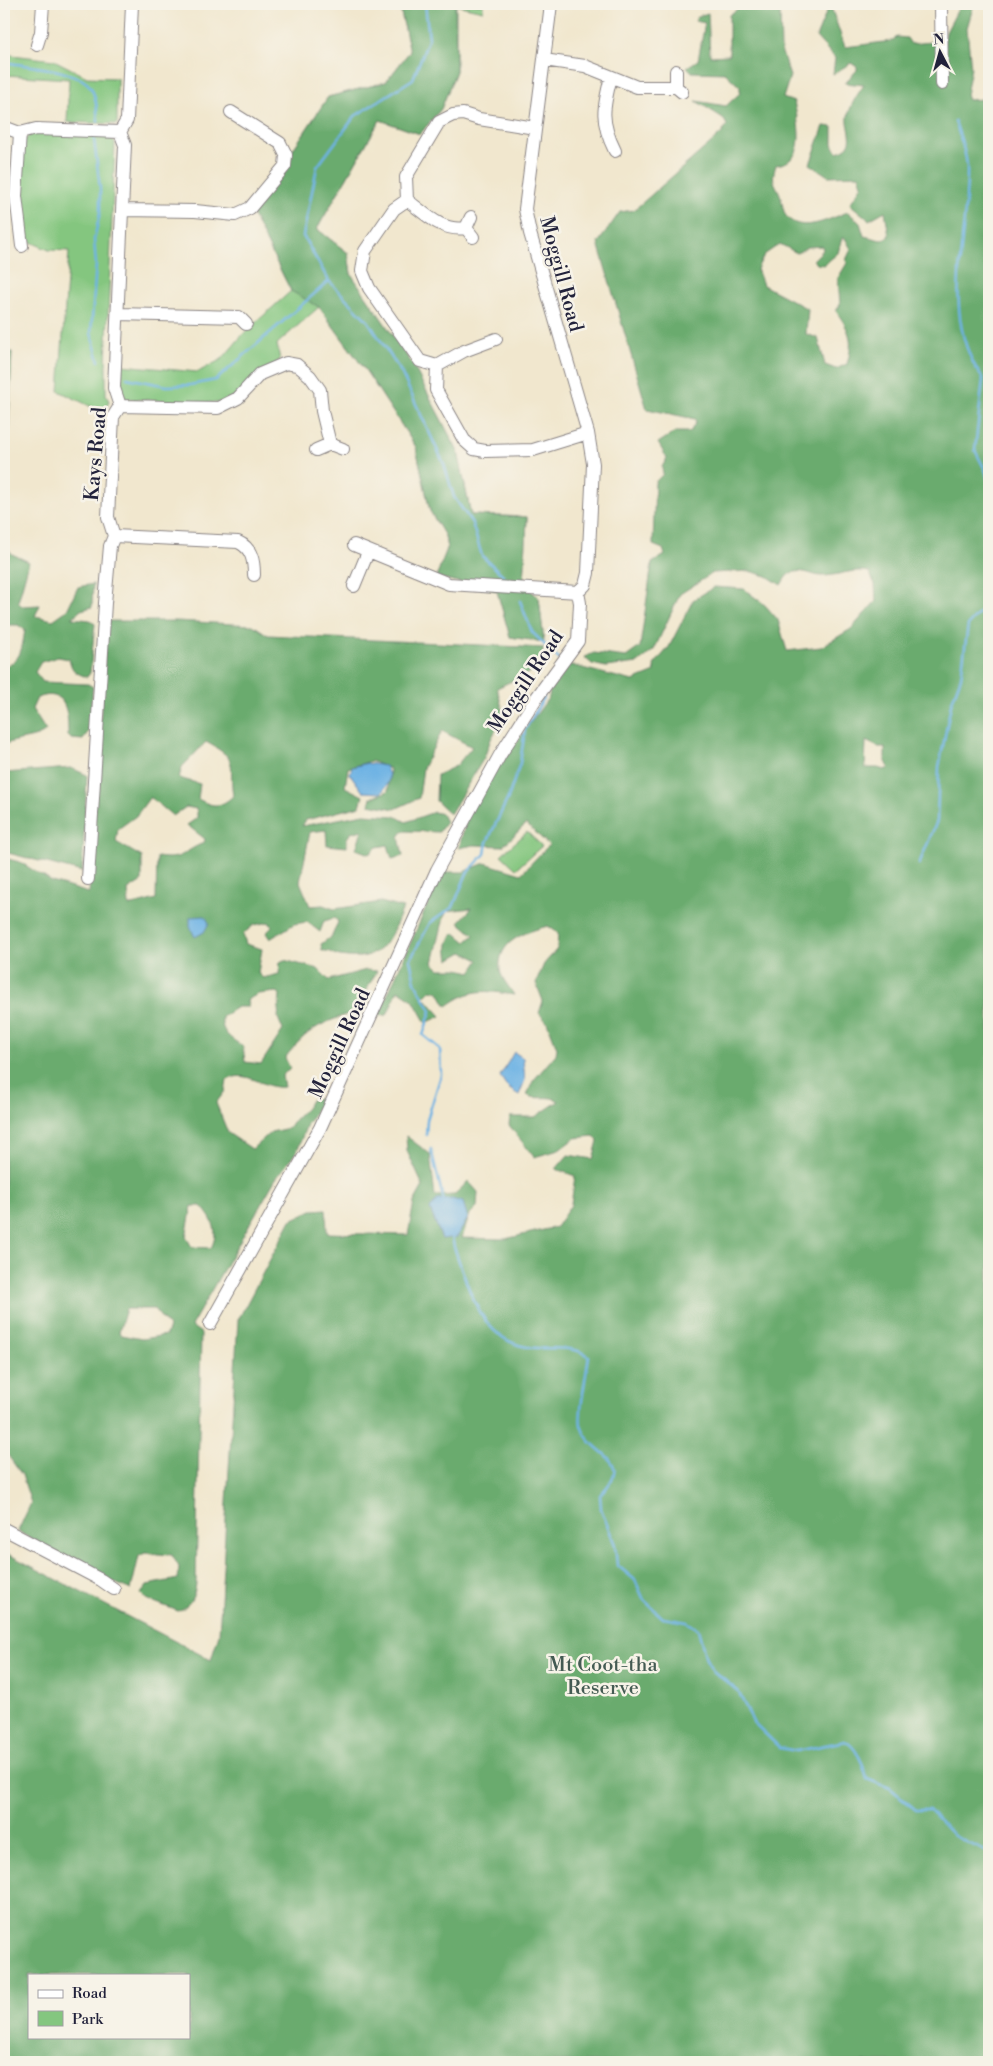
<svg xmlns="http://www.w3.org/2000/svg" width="993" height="2066" viewBox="0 0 993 2066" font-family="'Libre Bodoni',serif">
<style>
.green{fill:#84c67f;stroke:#53745d}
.forest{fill:#6bab6e;stroke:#466654;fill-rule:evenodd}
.water{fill:#6eb3e4;stroke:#486a90}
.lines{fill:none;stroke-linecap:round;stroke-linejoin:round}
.stream{stroke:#6eb3e4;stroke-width:2.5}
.minor-casing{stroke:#8a8484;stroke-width:14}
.minor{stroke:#fff;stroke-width:12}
.labels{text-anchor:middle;stroke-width:5;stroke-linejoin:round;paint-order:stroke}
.street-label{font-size:20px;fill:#22223b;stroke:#f7f3e8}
.park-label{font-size:20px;fill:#445b53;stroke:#f7f3e8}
</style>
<rect width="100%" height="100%" fill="#f7f3e8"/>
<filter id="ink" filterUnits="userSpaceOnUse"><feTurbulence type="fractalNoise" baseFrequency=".02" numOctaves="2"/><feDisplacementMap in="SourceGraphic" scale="10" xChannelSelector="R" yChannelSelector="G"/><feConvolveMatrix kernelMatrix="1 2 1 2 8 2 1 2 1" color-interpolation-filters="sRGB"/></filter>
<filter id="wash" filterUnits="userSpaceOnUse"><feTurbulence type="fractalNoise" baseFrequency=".0096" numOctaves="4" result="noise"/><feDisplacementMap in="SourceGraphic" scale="20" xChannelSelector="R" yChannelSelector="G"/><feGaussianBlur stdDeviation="1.12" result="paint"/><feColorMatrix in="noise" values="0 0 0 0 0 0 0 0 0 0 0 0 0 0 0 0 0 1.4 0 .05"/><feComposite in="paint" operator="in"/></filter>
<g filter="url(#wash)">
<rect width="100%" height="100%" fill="#f1e7ce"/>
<path class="green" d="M399,4H483V11L456,5V71L441,109L420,134L380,120L317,229L348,253L351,274L413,365L458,452L471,515L527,517L524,584L539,598L544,642L510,637L497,591L436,577L447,549L445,536L430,511L416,447L366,371L319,307L277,344L280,360L236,396L218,403L126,399L121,391L122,365L198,372L222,359L245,332L291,291L251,211L284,174L292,151L328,97L386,82L410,51Z
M4,54L54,60L87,77L117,78V124L67,122L69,79L4,75Z
M32,132L108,134L115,143L106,364V395L109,401L104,413L59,391L69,251L49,250L26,240L21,203L24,141Z
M527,832L542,846L516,869L501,855Z"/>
<path class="forest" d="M399,4H455L456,71L441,109L420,134L380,120L317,229L348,253L351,274L413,365L458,452L471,515L527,517L524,584L539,598L544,642L510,637L497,591L436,577L447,549L445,536L430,511L416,447L366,371L319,307L291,291L251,211L284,174L292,151L328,97L386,82L410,51Z
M745,4H779L780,9L781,50L790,76L783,98L794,102C797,117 805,147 791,159C787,163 781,164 776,165C770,183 776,182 781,197C782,202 783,211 786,216C801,235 831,218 848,212L860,223L864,236L881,240L889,236L885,211L869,220L850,204L862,185L859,175L828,176L810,164L824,126L833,127V144L837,152C860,146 846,129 848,116C851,104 857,95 864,85L845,83L857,70V67L851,63L833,74L835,58L816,37L828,8L825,4H834L832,10L845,47L892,41L897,37L907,38L911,44L931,42L943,47L946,32L958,9L957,4H974L967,28L971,68L966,95L968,100L984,99L989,93V2062H4V1552L211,1660L219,1634L238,1320L291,1220L312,1210L326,1209L327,1233L408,1235L414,1202L423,1186L407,1151L406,1136L430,1154L435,1196L455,1195L468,1181L478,1192L477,1207L470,1214L462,1238L505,1239L556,1227L571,1205L575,1176L556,1169L568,1155L593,1159L598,1141L594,1136L575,1138L559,1150L534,1157L509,1125L510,1117H535L559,1101C549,1094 537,1101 527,1095L533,1081L556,1054L557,1048L547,1022L539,1013L543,1001L536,983L544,964L557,949L558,933L548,926C525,932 497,941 500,970C501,978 510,988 514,995C484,990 472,988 447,1006L439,992L431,990L424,997L441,1016L426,1023L413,1000L398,990L387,1015L378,1016L442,872H463L485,863L521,874L549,845L526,824L503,846L474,845L459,848L467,816L488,782L549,697L551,684L567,664L633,681L655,672L654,665L669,647L693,600L714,587L744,589L765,605L778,620L787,651L821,647L851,629L876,601L875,584L869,572C852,568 839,576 822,576C813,576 806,570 795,572C787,573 785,579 781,585L767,576L749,571L713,573L680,594L654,650L638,663L606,667L592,664L584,657L594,653L626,657L640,647L652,563L665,555L663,549L653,545L655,482L663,474L662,467L667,458L658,443L675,432H690L696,422L695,419L647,409L598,243L620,212L634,210L722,133L727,125L723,118L696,101L726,106L740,93V87L725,73L692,72L687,67L698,60L705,23L695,21L698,16L708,13L710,56L729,55V15ZM842,238H845L851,249L846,260L847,263L838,278L840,305L836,311C850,331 854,340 847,364L836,369L825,365L818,338L806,334L808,309L763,285L757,269L764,255L780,244L797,253L807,247L822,246L823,250L813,260L817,264L824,265L838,253ZM866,741L878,747H885V759L889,768L884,770L878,768H865ZM472,908L459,922L474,935L466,942L455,933C446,941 447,948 449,960L463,952L479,960L471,972L458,969H440L433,963L444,917L447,911ZM29,1975H189V2037H29Z
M4,352H12L4,543L12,554L29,562L18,602L22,606L40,605L35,616L53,620L67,610L78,587L93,584L92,607L81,610L72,618L90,620L95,624L90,673L87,677C75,673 72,671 69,659L58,657L41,662L35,672L43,682L88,684L93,687L89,730L83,740L71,739L68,735C68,713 67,687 37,698L32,709L46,731C36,740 17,738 4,745V666C22,662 22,646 25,630L18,625H4Z
M107,621H176L253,625L268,635L544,648L537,669L497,688L504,716L491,739L484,758L450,814L436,801L437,775L456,766L472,747L442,731L423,768L419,798L395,809L369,804L371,798L388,791L390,769L371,761L348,768L345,787L363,796L360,806L306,820L302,826L364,814L395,816L406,822L434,812L442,814L446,822L439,832L403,831L399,837L403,856L392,859L388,845L377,847L369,854L356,849L362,830L351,833L347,838V847L327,845L326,830L310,832L300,882L310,906L323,905L334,909L381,902L403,908C389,941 382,963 340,956C333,955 330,950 322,951L321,944L332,936L338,922L335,918L324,921L320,932L307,922L294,924L270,939L266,933L272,927L269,922L254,925L243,934L246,944L262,949L258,973L263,978L279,974L280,962L284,960L318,969L329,980L366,970L377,971L354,1012C320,1024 308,1028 285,1058L290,1068L282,1076L284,1087C264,1090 247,1068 227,1080L225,1091L216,1103L228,1133L252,1149L271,1132L289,1128C296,1115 304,1114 311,1100L320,1099L322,1102L307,1124L297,1151L275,1180L191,1326L201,1333L196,1584C194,1597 190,1606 178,1611L146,1599L141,1594L147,1585L178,1579L179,1567L172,1555L145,1553L139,1556L131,1590L80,1567L18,1531L31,1503L22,1475L4,1450V858L20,862L52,882L89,893ZM206,742C241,761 228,761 233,796C220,808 213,807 198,799L200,784L179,778L182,767ZM150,797L173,816L186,807L197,809V818L187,825L205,839L204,843C182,851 185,861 157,857L156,899L129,906L128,890L142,881V857L116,842L118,829L136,816ZM277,992L280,994L278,1018L283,1030L261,1064L245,1062L243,1046C231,1039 220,1032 222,1017L237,1007H248L247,1000L258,994ZM192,1206H201C212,1218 220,1231 211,1248L192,1247L186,1237ZM126,1309H154L169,1327L166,1335L142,1339L121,1335L119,1332Z
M71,768L87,775L82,872L4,852V773Z"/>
<path class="water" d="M367,763L385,766C392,778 389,783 381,793L363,792L350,774L352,767Z
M205,916L209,923L204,932L195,937L190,927V917Z
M514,1052L523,1058L525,1080L519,1095L508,1088L500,1076Z
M452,1199L463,1202L468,1218L457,1237L442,1239L430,1209L437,1200Z"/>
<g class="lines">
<path class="stream" d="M425,4L429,38L413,79L355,116L317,167L303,236L329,281L368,321L401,372L444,464L454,497L472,523L482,556L504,576
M4,62C25,66 80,69 91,88C97,98 97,111 98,122
M955,121C959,135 966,151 967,166C969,235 938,317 983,379L975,450L986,472L989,485
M94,139L100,188V213L94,240L96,264L91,333L99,361
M127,378L167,386L190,385L216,380L329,281
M520,601L532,632L559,659
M919,864L937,821L939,767L951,704L961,677L968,625L989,602
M426,1135L427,1120L441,1075L440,1049L423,1035L431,1011L415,982L410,960L430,923L453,907L467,873L485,854L487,842L508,798L520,763L525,730L544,697
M431,1149L444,1202
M452,1236L454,1247C470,1290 481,1346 537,1348C556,1349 574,1346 589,1356C587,1371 578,1413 581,1425C590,1458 638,1456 600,1495L601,1509L615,1545L617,1565L635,1580L644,1600L663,1618L687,1622L698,1629L706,1659L713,1671L738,1691L753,1722L780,1748L797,1751L845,1741C858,1748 863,1765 867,1779L890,1788L916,1810H929L954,1836L989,1853
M4,1958V1991"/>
</g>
</g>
<g filter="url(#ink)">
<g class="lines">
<defs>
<path id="minor" d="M551,4L525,209L530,233L588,433L593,464L588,573L585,585L578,592
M941,4L942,84
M37,45L41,32L43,4
M544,60L585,66L637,87H676
M676,71V87L682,92
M611,77C603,108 600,121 615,151
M4,127L20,133L36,129L120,132
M535,128L479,119L463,114L453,115L439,122L406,177L407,200L394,209L365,251L362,271L369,288L420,361L437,366L436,390L464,440L474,449L485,451L533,450L588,433
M20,133L16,196L22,246
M407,200C427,215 442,232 466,228
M123,210L195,211L235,215L250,208L285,166L286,155L280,143L231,112
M471,217L466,228L473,237
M118,314L239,317L246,324
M437,366L464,351L496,339
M120,406L218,408L238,398L260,374L286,363L297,365L310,376L320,390L322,411L330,444
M316,450L330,444L343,449
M114,536L238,542C252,548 254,561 254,575
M354,545L449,584L578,592
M354,586L368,552
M88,879L105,603L110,546L114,536L108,517L113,417L120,406L114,388L125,145L120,132L127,120L132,4
M210,1324L320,1128L437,870L500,755L537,697L578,641L580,603L578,592
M4,1529L101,1580L114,1589"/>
</defs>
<use href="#minor" class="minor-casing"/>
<use href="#minor" class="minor"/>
</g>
</g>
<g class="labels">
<g class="street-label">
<text transform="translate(562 274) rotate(75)" y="7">Moggill Road</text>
<text transform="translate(95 454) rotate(-85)" y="7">Kays Road</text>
<text transform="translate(525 681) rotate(-56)" y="7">Moggill Road</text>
<text transform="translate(339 1043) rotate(-65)" y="7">Moggill Road</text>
</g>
<g class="park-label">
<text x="603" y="1671">Mt Coot-tha<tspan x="603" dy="23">Reserve</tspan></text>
</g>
</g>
<rect width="993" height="2066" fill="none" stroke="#f7f3e8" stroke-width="20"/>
<rect x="28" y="1974" width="162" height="65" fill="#f7f3e8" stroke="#a29fa3"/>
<rect x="38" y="1990" width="25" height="8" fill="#ffffff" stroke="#a29fa3"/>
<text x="72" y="1998" font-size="15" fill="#22223b">Road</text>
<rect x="38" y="2011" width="25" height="15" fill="#84c67f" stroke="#a29fa3"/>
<text x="72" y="2024" font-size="15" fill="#22223b">Park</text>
<g transform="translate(940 52) rotate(354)" stroke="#f7f3e8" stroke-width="4" paint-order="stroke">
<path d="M0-4L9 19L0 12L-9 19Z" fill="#22223b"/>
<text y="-8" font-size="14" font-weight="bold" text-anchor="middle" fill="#22223b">N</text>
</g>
</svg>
